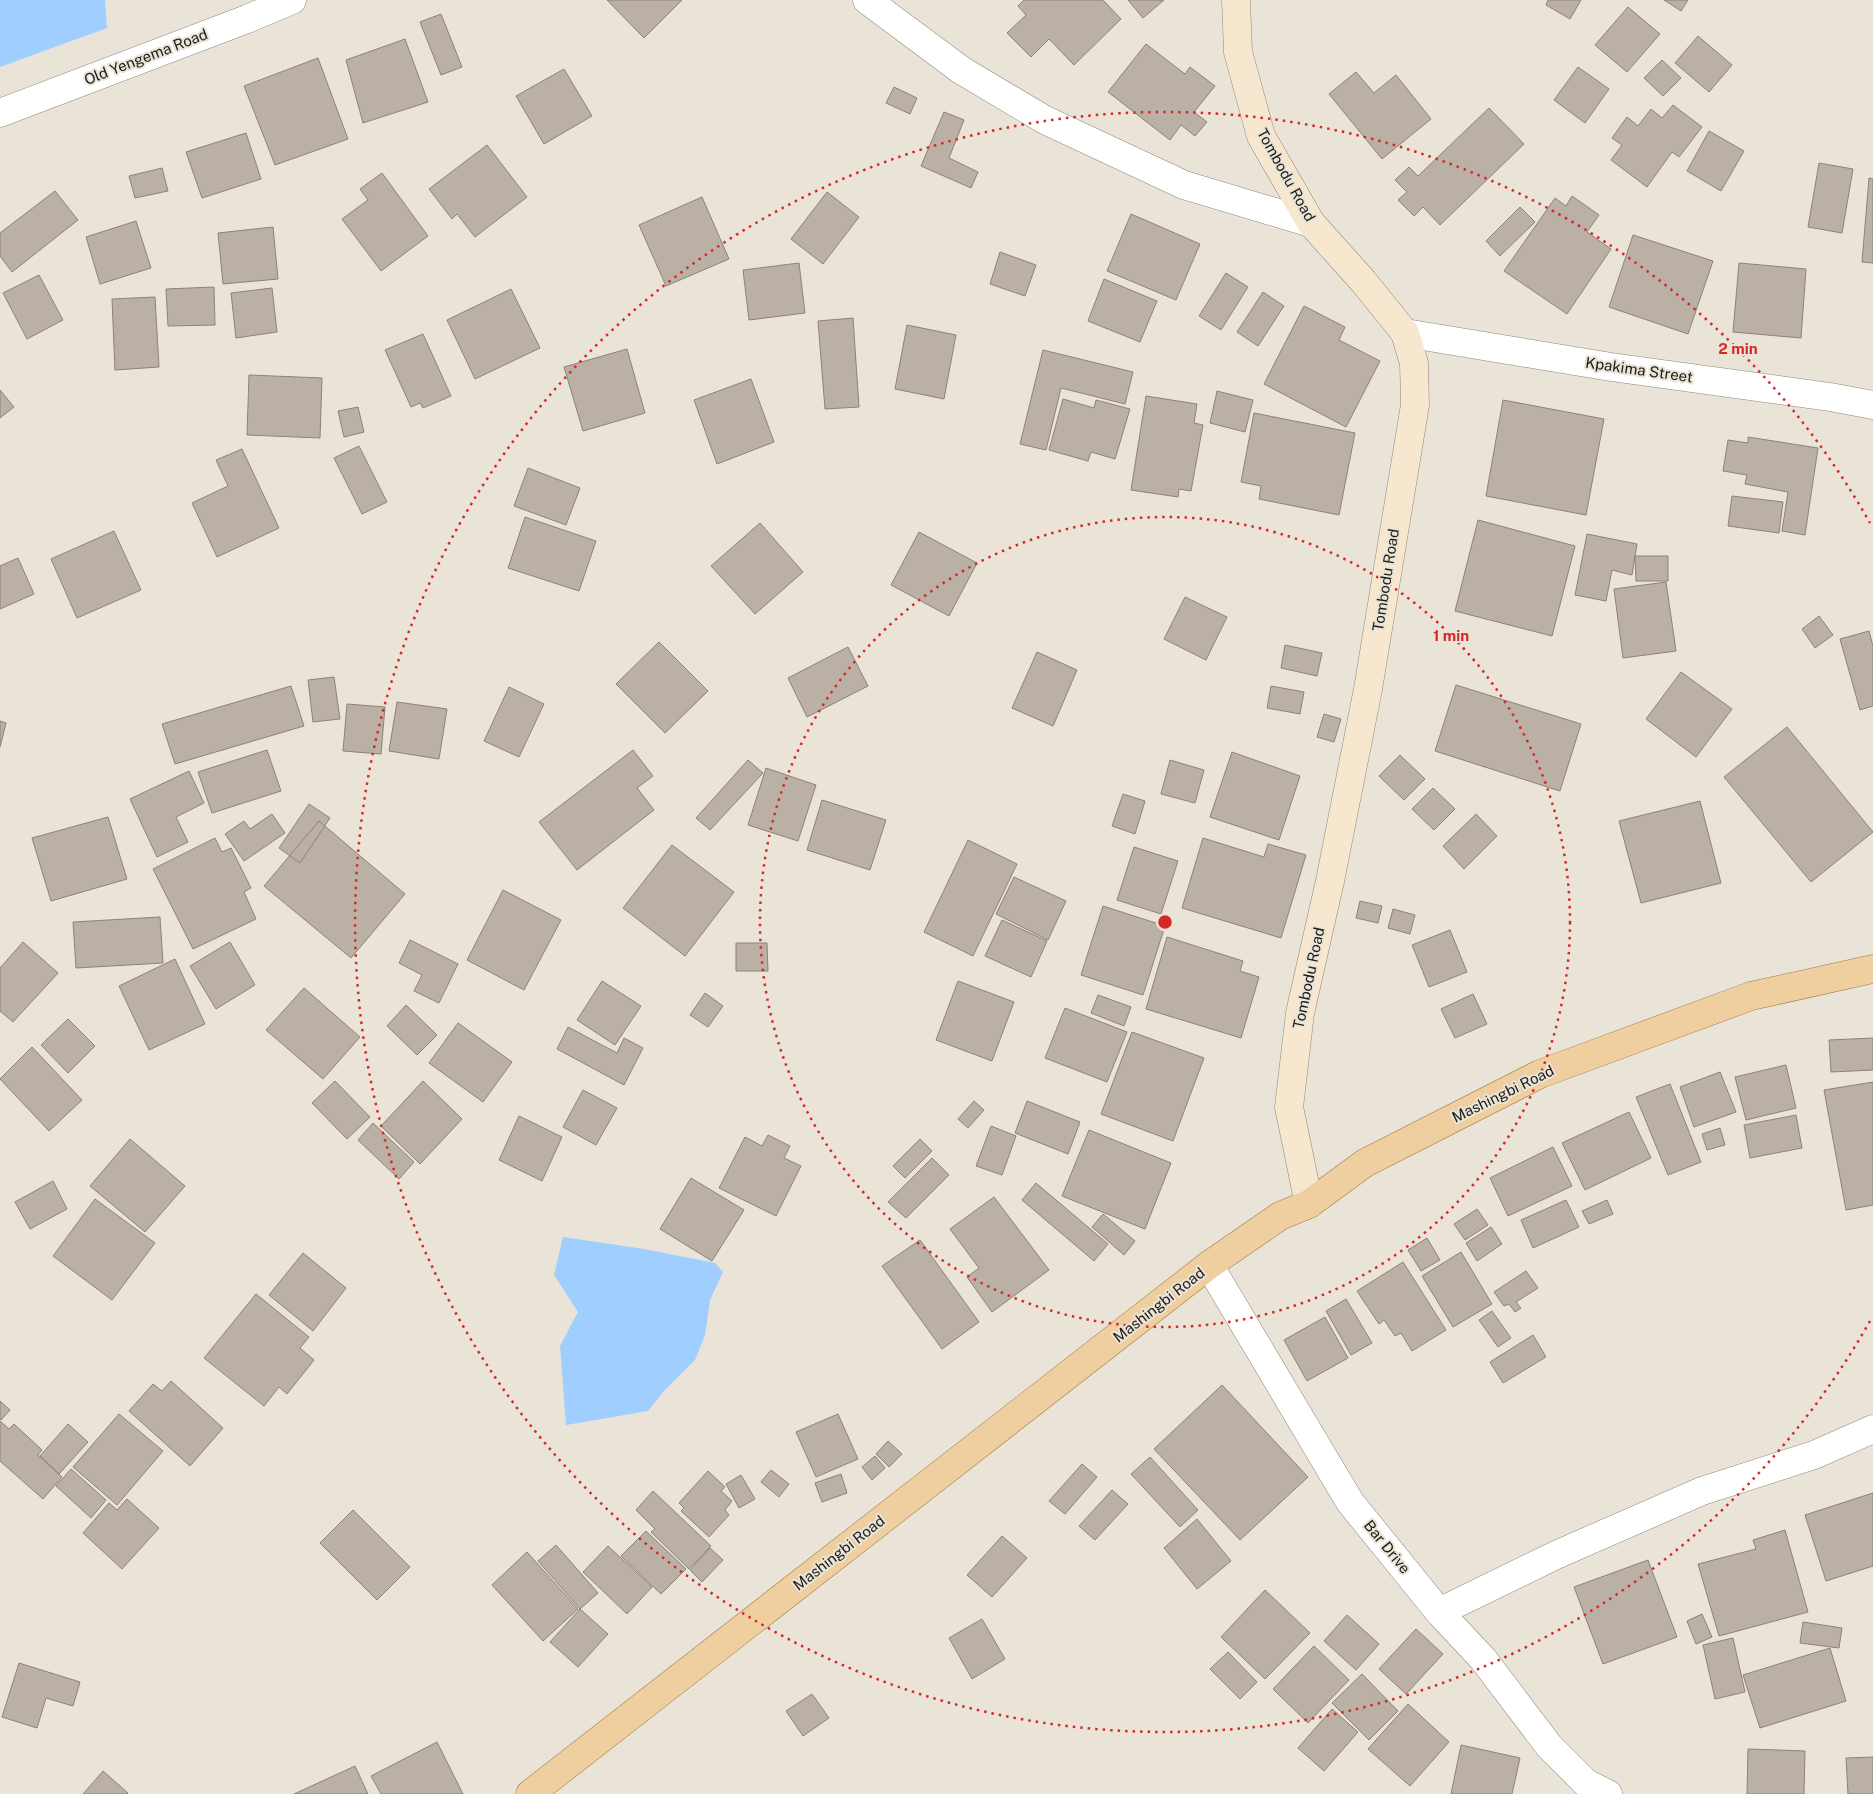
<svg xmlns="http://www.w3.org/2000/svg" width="1873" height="1794" viewBox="0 0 1873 1794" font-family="'Public Sans',sans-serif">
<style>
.water{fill:#a0cefe}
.building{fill:#bbb0a6;stroke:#8c8279}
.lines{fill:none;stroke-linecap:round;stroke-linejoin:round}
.minor-casing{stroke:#8d897d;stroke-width:29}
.secondary-casing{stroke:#8d897d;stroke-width:29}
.primary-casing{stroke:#9f7b46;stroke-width:29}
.minor{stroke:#fff;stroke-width:28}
.secondary{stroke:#f7e7cf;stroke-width:28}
.primary{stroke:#efcea0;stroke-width:28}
.ring{fill:none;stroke:#d62828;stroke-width:2.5;stroke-dasharray:2.5 5}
.labels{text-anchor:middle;stroke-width:4;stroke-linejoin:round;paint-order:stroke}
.street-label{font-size:15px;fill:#1d1b17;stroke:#e9e4d7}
.centre{fill:#d62828;stroke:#e9e4d7;stroke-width:2.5}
.ring-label{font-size:15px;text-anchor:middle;font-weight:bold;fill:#d62828;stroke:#e9e4d7;stroke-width:4;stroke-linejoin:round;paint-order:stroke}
</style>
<rect width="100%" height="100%" fill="#e9e4d7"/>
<path class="water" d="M0,0H105L107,28L0,67Z
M563,1237L644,1249L715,1263L723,1272L710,1300L705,1335L695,1360L663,1392L648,1411L566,1425L560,1346L578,1312L554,1275Z"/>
<path class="building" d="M607,0H682L644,38Z
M1024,0H1103L1121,19L1074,65L1049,39L1031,57L1007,33L1026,15L1018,6Z
M1128,0H1164L1143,18Z
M1548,0H1581L1570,19L1546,5Z
M1664,0H1688L1681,11Z
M1628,7L1660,34L1627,72L1595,45Z
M441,14L462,67L441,75L420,22Z
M1698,36L1732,65L1709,92L1675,63Z
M405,39L428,102L363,123L346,60Z
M1146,44L1185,74L1190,67L1215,86L1194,112L1207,122L1195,136L1181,125L1170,140L1108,92Z
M318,58L348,139L275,165L244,86Z
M1662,60L1681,78L1663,96L1644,78Z
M1578,67L1609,89L1585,123L1554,100Z
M564,69L592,116L544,144L516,96Z
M1356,72L1374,93L1396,75L1431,119L1382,159L1329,94Z
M894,87L917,98L910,114L886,103Z
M1673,105L1702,127L1679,157L1672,152L1647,187L1611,160L1622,145L1612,138L1627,117L1638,126L1651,109L1662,118Z
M1489,108L1524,144L1440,225L1423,207L1414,216L1398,200L1407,192L1395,180L1409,167L1418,176Z
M944,112L964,120L949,158L978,172L971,188L921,166Z
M1709,131L1744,151L1721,191L1687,171Z
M246,133L261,179L202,198L186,152Z
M487,145L527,197L475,237L457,214L452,219L429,189Z
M1819,163L1853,169L1842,233L1808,227Z
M162,168L168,191L135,198L129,176Z
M382,173L428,236L381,271L342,219L368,200L360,189Z
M1869,178L1873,179V263L1862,262Z
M55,191L78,220L12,272L0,256V233Z
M827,192L859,217L823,264L791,239Z
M1572,196L1599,215L1587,232L1611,249L1567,314L1504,271L1555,198L1566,206Z
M702,197L729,259L666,286L639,225Z
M1520,207L1535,222L1500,256L1486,241Z
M1131,214L1200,244L1176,300L1107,271Z
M136,221L151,268L100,284L86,237Z
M273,227L278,279L223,284L218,233Z
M1633,235L1713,261L1688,334L1609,307Z
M1000,252L1036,265L1025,296L990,284Z
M799,263L805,313L749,320L743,270Z
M1739,263L1806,269L1801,338L1733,332Z
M1226,273L1248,287L1221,330L1199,316Z
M39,275L63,320L27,339L3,293Z
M1104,279L1157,301L1140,342L1088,321Z
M214,287L215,325L168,326L166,289Z
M272,288L277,332L236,338L231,293Z
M511,289L540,348L475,379L447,320Z
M1263,292L1284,306L1258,346L1237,332Z
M155,297L159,367L115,370L112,299Z
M1304,306L1345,327L1339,340L1380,361L1346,427L1264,384Z
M853,318L859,407L825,409L818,321Z
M907,325L956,335L944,399L895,389Z
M423,334L451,396L423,408L420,403L411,407L385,350Z
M627,349L645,413L583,431L564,367Z
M1043,350L1133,372L1125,404L1061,388L1046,450L1020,444Z
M249,375L322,378L320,438L247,435Z
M751,379L774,442L717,464L694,400Z
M0,390L14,407L0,418Z
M1217,391L1253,400L1245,432L1210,423Z
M1146,396L1197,404L1194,423L1203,425L1191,491L1179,489L1178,497L1131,490Z
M1063,399L1094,408L1096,400L1130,409L1115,459L1091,452L1088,461L1049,450Z
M1503,400L1604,419L1586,515L1486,496Z
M358,407L364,432L344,437L338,411Z
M1254,413L1355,433L1339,515L1259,499L1261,486L1241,482Z
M1748,437L1818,448L1805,535L1782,531L1788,492L1745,484L1747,475L1723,471L1728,440L1748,443Z
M359,446L387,502L362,514L334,458Z
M242,449L279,528L217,557L192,503L228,486L216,460Z
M528,468L580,488L566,525L514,506Z
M1732,496L1783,502L1779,533L1728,526Z
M525,517L596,541L579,591L508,568Z
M1478,520L1575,546L1552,636L1455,611Z
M760,523L803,572L755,614L711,566Z
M114,531L141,590L77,618L51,559Z
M919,532L977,563L949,616L891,585Z
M1587,534L1637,544L1632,575L1612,570L1606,601L1575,595Z
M1635,556H1668V581H1636Z
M18,558L34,594L0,609V566Z
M1666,582L1676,651L1623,658L1614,589Z
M1185,597L1227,617L1206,660L1164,639Z
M1819,616L1833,635L1815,648L1802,629Z
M1869,631L1873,646V706L1860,710L1840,639Z
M659,642L708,691L665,733L616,684Z
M1285,645L1322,653L1317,676L1281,668Z
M848,647L868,686L807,717L788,678Z
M1037,652L1077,670L1053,726L1012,708Z
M1681,672L1732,709L1696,757L1646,719Z
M334,677L340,719L313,722L308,680Z
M1456,685L1581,724L1560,791L1435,751Z
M291,686L304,726L175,764L162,724Z
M1271,686L1304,692L1300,714L1267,708Z
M509,687L544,704L519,757L484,741Z
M397,702L447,709L439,759L389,751Z
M347,704L385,707L381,754L343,751Z
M1324,714L1341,719L1334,742L1317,737Z
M0,721L6,723L0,747Z
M1787,727L1873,832L1811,882L1724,777Z
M267,750L281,791L212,813L198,772Z
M633,750L653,776L637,788L654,810L577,870L539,822Z
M1232,752L1300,776L1279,840L1210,817Z
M1400,755L1425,779L1404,800L1379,776Z
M748,760L763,773L710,830L696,818Z
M1170,760L1204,770L1195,803L1161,794Z
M766,768L816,785L798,841L748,825Z
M189,771L204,803L176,817L188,842L157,857L130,799Z
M1433,788L1455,809L1434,830L1412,809Z
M1123,794L1145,801L1135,834L1112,826Z
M822,800L886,820L870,870L807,850Z
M1700,801L1721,883L1641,903L1619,821Z
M309,804L330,818L300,863L279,848Z
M272,814L285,833L244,861L225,834L244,821L250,829Z
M1476,814L1497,836L1464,869L1443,846Z
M108,817L127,879L51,901L32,838Z
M319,821L405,894L351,958L264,886Z
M215,838L222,852L231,848L251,888L244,892L256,919L193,949L153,869Z
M1203,838L1264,857L1268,844L1306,855L1281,938L1182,908Z
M968,840L1017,864L973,956L924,932Z
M672,845L734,892L685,956L623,908Z
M1134,847L1178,861L1161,914L1117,900Z
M1014,877L1066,901L1048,940L996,914Z
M503,890L561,920L524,990L467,960Z
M1360,901L1382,906L1378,923L1356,918Z
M1103,906L1165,926L1143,995L1081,975Z
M1393,909L1415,915L1410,934L1388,928Z
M160,917L163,963L76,968L73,922Z
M1002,920L1047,941L1031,977L985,956Z
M1450,930L1467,972L1429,987L1412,945Z
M1167,937L1243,961L1240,971L1259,977L1241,1038L1146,1009Z
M410,940L458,964L439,1003L414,991L422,975L399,963Z
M23,942L58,973L13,1022L0,1011V968Z
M230,942L255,985L216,1009L190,966Z
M736,943H767L768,971H736Z
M175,959L205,1024L149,1050L119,986Z
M602,981L641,1006L615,1045L577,1020Z
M958,981L1014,1002L992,1061L936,1040Z
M304,988L360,1037L323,1079L266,1030Z
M705,993L723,1006L708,1027L690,1015Z
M1473,994L1487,1024L1455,1038L1441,1009Z
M1098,995L1131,1007L1124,1026L1091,1013Z
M406,1005L437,1035L417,1055L387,1026Z
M1065,1008L1127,1032L1107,1082L1045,1058Z
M68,1019L95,1046L68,1073L41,1045Z
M458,1023L512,1062L483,1102L429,1063Z
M568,1027L617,1053L624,1038L643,1048L624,1085L557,1049Z
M1132,1032L1204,1058L1173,1141L1101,1114Z
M1873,1038V1070L1831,1072L1829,1040Z
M32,1047L82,1100L49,1131L0,1079Z
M1786,1065L1796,1108L1746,1120L1735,1077Z
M1720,1072L1736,1112L1694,1127L1680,1087Z
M335,1081L370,1117L347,1139L312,1103Z
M423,1081L462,1119L420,1164L381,1126Z
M1873,1082V1205L1846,1210L1824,1090Z
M1670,1084L1701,1162L1668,1175L1636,1097Z
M583,1090L617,1108L596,1145L563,1127Z
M974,1101L984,1110L968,1128L958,1119Z
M1027,1101L1080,1122L1068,1154L1015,1133Z
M1629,1112L1651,1158L1585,1190L1562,1143Z
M1796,1115L1802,1148L1750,1158L1744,1125Z
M519,1116L562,1137L542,1181L499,1160Z
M373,1123L414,1162L399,1179L358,1140Z
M991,1126L1016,1136L1002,1175L976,1166Z
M1720,1128L1725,1145L1707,1150L1702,1134Z
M1089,1130L1171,1163L1145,1229L1062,1196Z
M768,1135L790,1146L784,1158L801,1166L776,1216L719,1188L745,1137L762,1146Z
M130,1139L185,1186L145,1232L90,1186Z
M920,1139L932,1151L905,1178L893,1166Z
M1553,1147L1572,1186L1508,1216L1490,1178Z
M932,1158L949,1175L906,1218L888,1202Z
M691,1178L744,1210L712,1261L660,1229Z
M53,1181L67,1209L30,1229L15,1202Z
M1036,1183L1108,1244L1094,1261L1022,1200Z
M994,1197L1049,1270L992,1312L967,1277L979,1268L950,1229Z
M95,1199L155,1243L112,1300L53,1256Z
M1566,1200L1579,1227L1533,1248L1521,1220Z
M1607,1200L1613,1214L1589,1224L1582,1211Z
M1477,1209L1488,1225L1465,1240L1454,1224Z
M1103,1214L1135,1241L1124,1255L1092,1227Z
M1491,1227L1502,1244L1477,1261L1466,1243Z
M1427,1238L1440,1260L1421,1271L1408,1250Z
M920,1240L979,1322L942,1349L882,1266Z
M1461,1252L1492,1304L1453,1327L1422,1276Z
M303,1253L346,1288L313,1331L269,1295Z
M1403,1262L1446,1330L1412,1351L1401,1333L1395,1336L1384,1320L1379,1324L1357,1291Z
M1526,1271L1538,1288L1516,1302L1521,1308L1515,1312L1509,1304L1504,1306L1494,1292Z
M256,1294L309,1337L300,1348L314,1360L287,1394L279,1387L264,1406L204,1358Z
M1346,1299L1372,1343L1351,1355L1326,1311Z
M1492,1311L1511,1338L1498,1347L1479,1320Z
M1325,1317L1348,1358L1307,1381L1284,1340Z
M1533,1335L1546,1357L1503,1383L1490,1362Z
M171,1381L223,1428L190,1466L129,1411L153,1384L162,1391Z
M1222,1385L1308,1477L1240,1540L1154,1449Z
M0,1401L10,1410L1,1420L0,1419Z
M119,1414L163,1451L117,1505L73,1467Z
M838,1414L858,1459L816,1477L796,1432Z
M0,1421L9,1429L14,1424L42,1450L38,1455L62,1477L43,1499L0,1461Z
M68,1424L88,1442L59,1474L40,1456Z
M888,1441L902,1454L889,1467L876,1454Z
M875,1456L885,1468L872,1480L862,1467Z
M1150,1457L1198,1510L1180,1527L1131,1474Z
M1082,1464L1097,1477L1065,1514L1049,1501Z
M71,1469L106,1500L91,1518L56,1486Z
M771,1470L789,1484L779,1497L761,1482Z
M708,1471L725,1487L721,1491L732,1501L725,1510L729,1515L709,1537L681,1511L684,1508L679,1503Z
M841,1474L847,1493L822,1502L815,1483Z
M741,1475L755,1499L739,1508L726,1484Z
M1112,1490L1128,1504L1095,1540L1079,1526Z
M653,1491L711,1546L689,1569L651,1532L655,1529L636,1510Z
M1873,1493V1566L1826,1581L1805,1515Z
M127,1499L159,1528L122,1569L83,1533L109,1503L117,1510Z
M353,1510L410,1567L377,1600L320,1543Z
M1197,1519L1231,1561L1197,1589L1164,1548Z
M1785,1530L1808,1612L1719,1636L1698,1564L1756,1549L1753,1540Z
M646,1531L686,1569L661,1594L621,1556Z
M1002,1536L1027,1558L992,1597L967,1575Z
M556,1545L598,1593L580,1609L538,1561Z
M608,1546L652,1587L627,1614L583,1572Z
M710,1548L723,1560L702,1582L690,1570Z
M527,1552L578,1609L543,1641L492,1585Z
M1648,1560L1677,1637L1603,1664L1574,1587Z
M1265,1590L1310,1633L1265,1679L1221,1637Z
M580,1609L608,1634L578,1667L550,1642Z
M1702,1614L1712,1637L1696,1644L1687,1621Z
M1347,1615L1379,1644L1356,1670L1324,1641Z
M982,1619L1005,1659L972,1679L949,1638Z
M1803,1622L1842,1628L1839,1648L1800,1643Z
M1416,1629L1443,1654L1406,1694L1379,1669Z
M1733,1638L1745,1692L1715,1699L1703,1645Z
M1314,1646L1349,1680L1308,1723L1273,1689Z
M1830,1648L1846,1701L1760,1728L1743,1675Z
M1228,1652L1257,1682L1240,1699L1210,1669Z
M19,1663L80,1682L73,1706L46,1698L37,1728L2,1717Z
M1362,1674L1398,1711L1369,1740L1332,1703Z
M812,1694L829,1718L803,1736L786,1711Z
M1408,1704L1449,1742L1410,1786L1368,1749Z
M1332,1709L1358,1732L1324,1771L1298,1748Z
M437,1742L463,1794H381L371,1776Z
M1461,1745L1520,1758L1512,1794H1451Z
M1748,1749L1805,1751L1804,1794H1747Z
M1873,1757V1794H1848L1846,1758Z
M355,1766L368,1794H294Z
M103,1771L128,1793L127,1794H83Z"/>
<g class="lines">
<defs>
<path id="minor" d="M867,0L961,70L1045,120L1184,185L1311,223
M0,113L247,19L292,0
M1405,333L1611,367L1830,397L1873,405
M1209,1265L1350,1502L1439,1612L1483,1659L1549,1746L1586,1783L1608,1794
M1439,1612L1556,1555L1702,1491L1814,1455L1873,1429"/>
<path id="secondary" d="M1236,0L1238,52L1261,136L1311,223L1363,281L1405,333L1414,363L1415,405L1368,689L1330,881L1300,1013L1289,1107L1309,1204"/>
<path id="primary" d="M530,1794L1209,1265L1280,1216L1309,1204L1365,1163L1540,1074L1751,996L1873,969"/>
</defs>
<use href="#minor" class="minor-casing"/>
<use href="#secondary" class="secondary-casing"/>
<use href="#primary" class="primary-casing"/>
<use href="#minor" class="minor"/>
<use href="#secondary" class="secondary"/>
<use href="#primary" class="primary"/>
</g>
<g class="ring">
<circle cx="1165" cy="922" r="405"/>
<path d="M1870 1321A810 810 0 1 1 1870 523"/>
</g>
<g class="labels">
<g class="street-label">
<text transform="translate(146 57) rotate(-21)" y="5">Old Yengema Road</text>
<text transform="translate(1286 175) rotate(61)" y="5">Tombodu Road</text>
<text transform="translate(1639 370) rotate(8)" y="5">Kpakima Street</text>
<text transform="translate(1386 580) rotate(-81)" y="5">Tombodu Road</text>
<text transform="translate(1309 978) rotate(-78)" y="5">Tombodu Road</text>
<text transform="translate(1503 1094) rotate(-26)" y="5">Mashingbi Road</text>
<text transform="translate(1159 1305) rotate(-38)" y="5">Mashingbi Road</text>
<text transform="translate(1387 1547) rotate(51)" y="5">Bar Drive</text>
<text transform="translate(839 1553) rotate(-38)" y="5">Mashingbi Road</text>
</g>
</g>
<circle cx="1165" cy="922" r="8" class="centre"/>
<g class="ring-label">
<text x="1738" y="354">2 min</text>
<text x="1451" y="641">1 min</text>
</g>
</svg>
